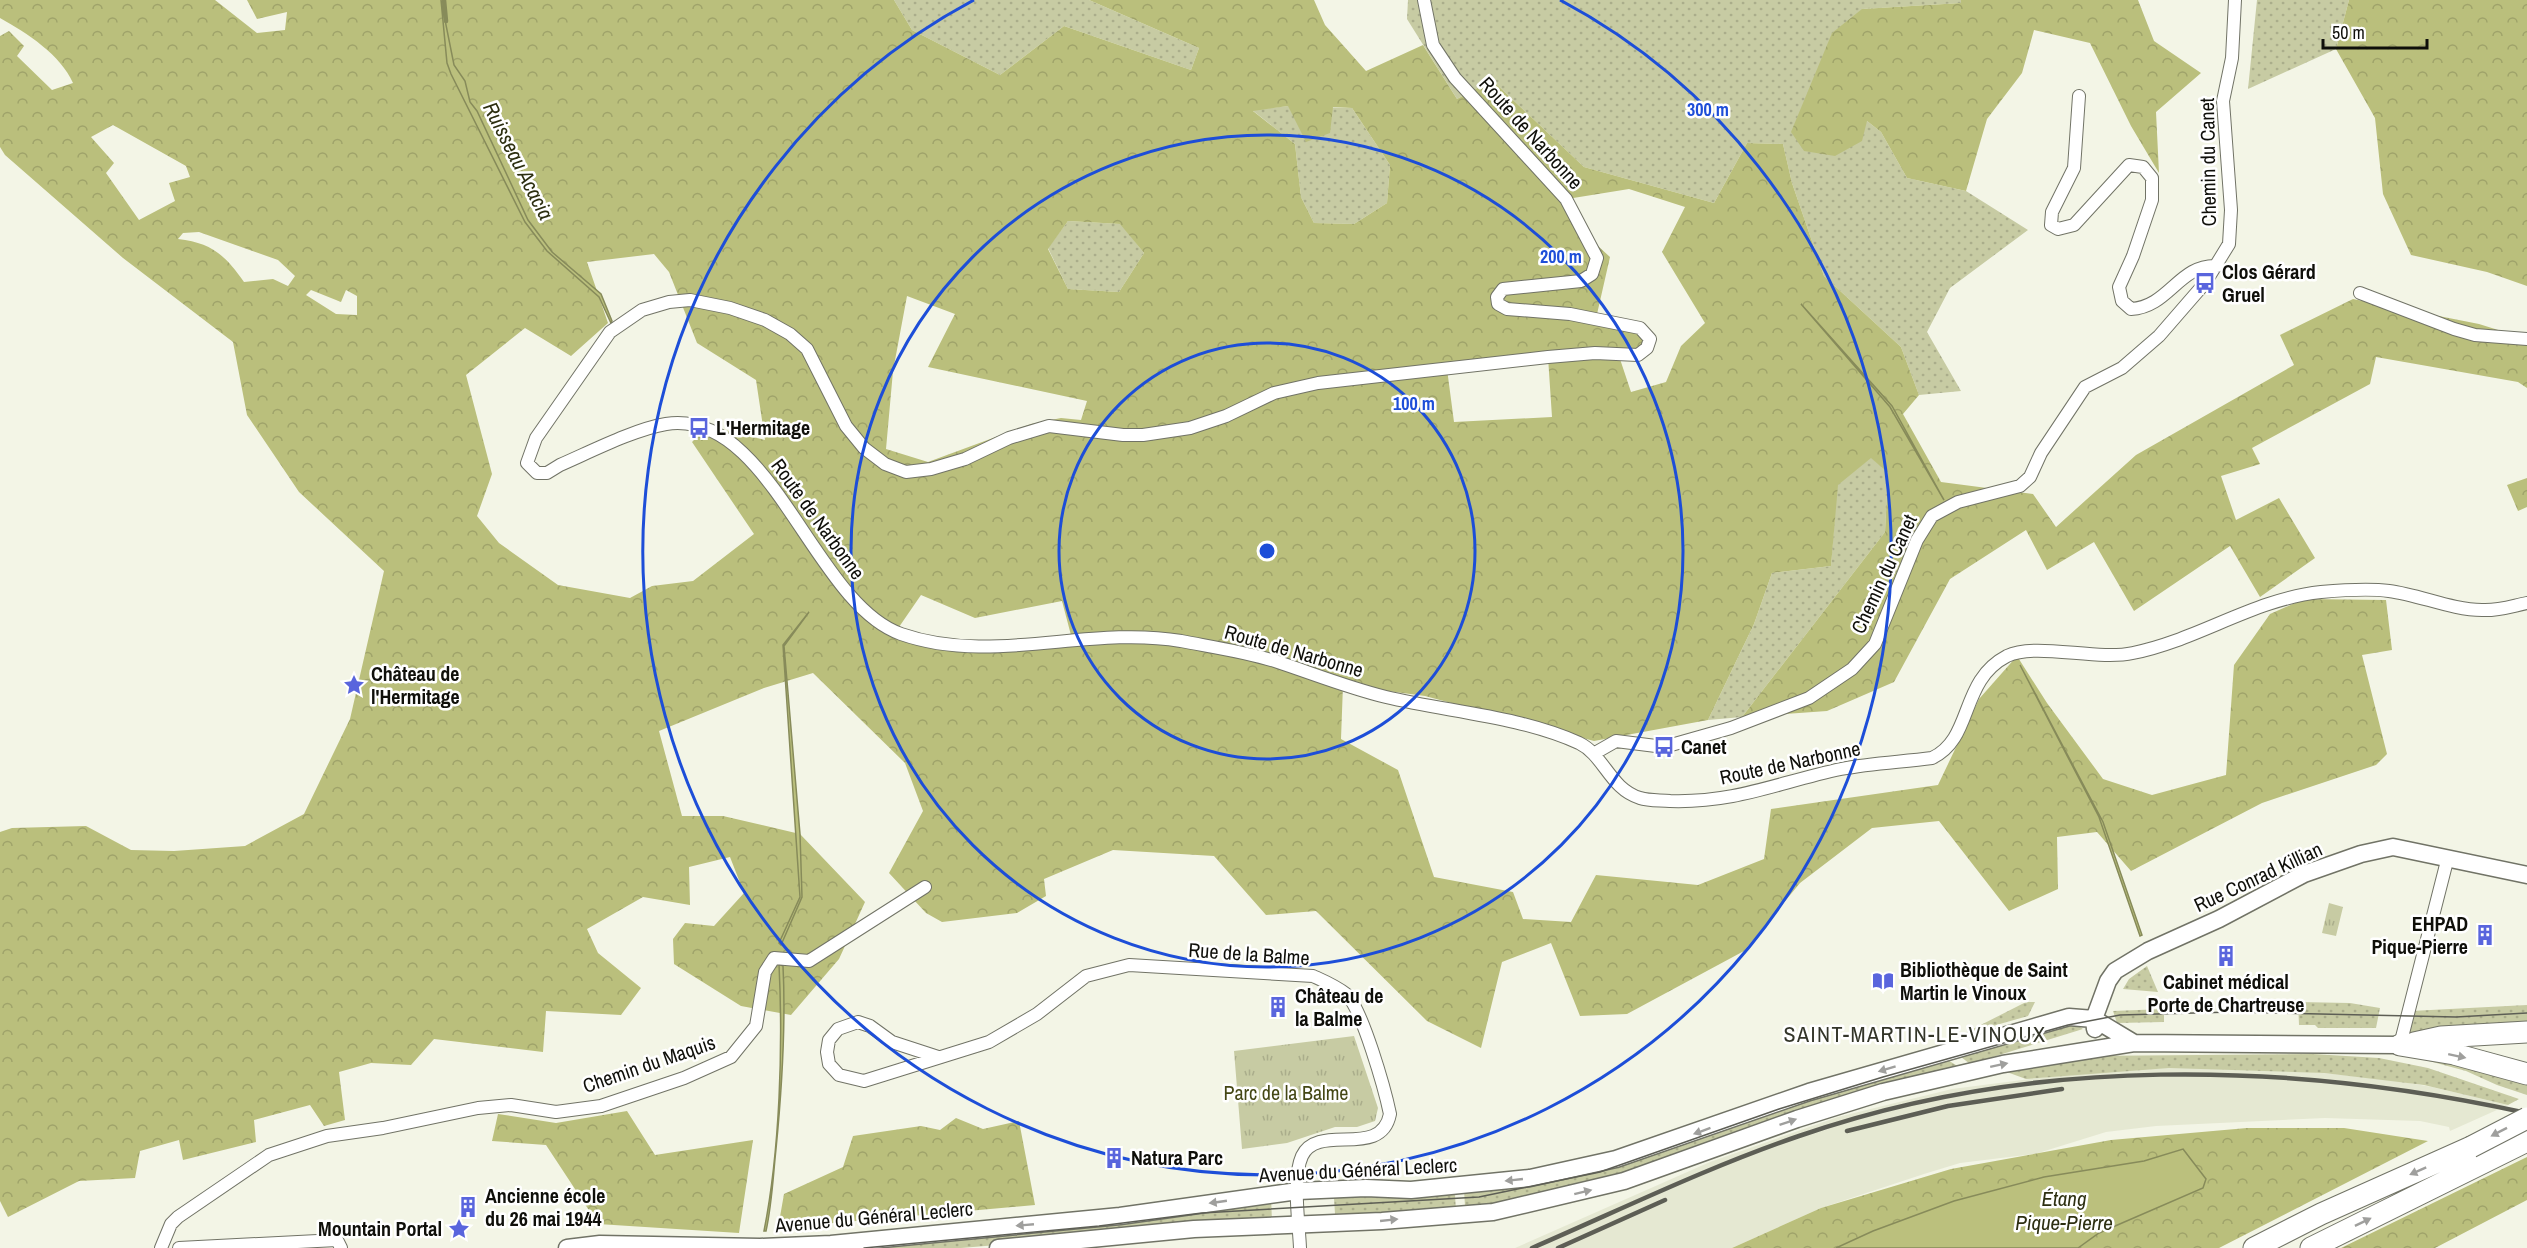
<svg xmlns="http://www.w3.org/2000/svg" width="2527" height="1248" viewBox="0 0 2527 1248" font-family="'Archivo Narrow',sans-serif">
<style>
.built{fill:#e5e8d2}
.grass{fill:url(#grass-dots)}
.forest{fill:url(#forest-crowns);fill-rule:evenodd}
.park{fill:url(#park-tufts)}
.water{fill:#bbc07d;stroke:#878b5a;stroke-width:1.5}
.lines{fill:none;stroke-linecap:round;stroke-linejoin:round}
.stream{stroke:#878b5a;stroke-width:4.5}
.street-casing{stroke:#717366;stroke-width:14}
.secondary-casing{stroke:#717366;stroke-width:19}
.highway-casing{stroke:#717366;stroke-width:23}
.street{stroke:#fff;stroke-width:12}
.secondary{stroke:#fff;stroke-width:16}
.highway{stroke:#fff;stroke-width:21}
.tram{stroke:#5d5e55;stroke-width:1.5}
.rail{stroke:#5d5e55;stroke-width:4.5}
.highway-bridge-casing{stroke:#717366;stroke-width:23;stroke-linecap:butt}
.highway-bridge{stroke:#fff;stroke-width:21}
.oneway{fill:#9f9f9d}
.ring{fill:none;stroke:#1d4ed8;stroke-width:3}
.labels{text-anchor:middle;stroke-width:5;stroke-linejoin:round;paint-order:stroke}
.street-label{font-size:20px;fill:#0f0f0a;stroke:#fff}
.poi-label{font-size:20px;font-weight:bold;fill:#0f0f0a;stroke:#fff;text-anchor:start}
.park-label{font-size:20px;fill:#444714;stroke:#fff}
.water-label{font-size:21px;font-style:italic;fill:#2d2f11;stroke:#fff}
.quarter-label{font-size:22px;letter-spacing:1.5px;fill:#333529;stroke:#fff}
.centre{fill:#1d4ed8;stroke:#fff;stroke-width:3}
.ring-label{font-size:18px;text-anchor:middle;font-weight:bold;fill:#1d4ed8;stroke:#fff;stroke-width:5;stroke-linejoin:round;paint-order:stroke}
</style>
<defs>
<pattern id="grass-dots" width="8" height="8" patternUnits="userSpaceOnUse" patternTransform="scale(1.5)"><rect width="8" height="8" fill="#c7cba3"/><path d="M2 2h.1M6 6h.1" fill="none" stroke="#aaad8b" stroke-width="1.8" stroke-linecap="round"/></pattern>
<pattern id="forest-crowns" width="20" height="18" patternUnits="userSpaceOnUse" patternTransform="scale(1.5)"><rect width="20" height="18" fill="#babf7c"/><path d="M2 6a3 3 0 1 1 6 0M12 15a3 3 0 1 1 6 0" fill="none" stroke="#9fa36a"/></pattern>
<pattern id="park-tufts" width="24" height="20" patternUnits="userSpaceOnUse" patternTransform="scale(1.5)"><rect width="24" height="20" fill="#c7cba3"/><path d="M3 7l-1-3M5 7V3M7 7l1-3M15 17l-1-3M17 17v-4M19 17l1-3" fill="none" stroke="#aaad8b"/></pattern>
</defs>
<rect width="100%" height="100%" fill="#f3f5e6"/>
<path class="built" d="M2178,1067L2312,1072L2386,1079L2432,1087L2508,1105L2450,1131L2449,1127L2420,1121L2325,1118L2156,1126L2106,1132L2035,1154L1960,1163L1924,1174L1821,1208L1732,1248H1515L1710,1162L1838,1117L1952,1089L2076,1073Z"/>
<path class="grass" d="M894,0H1089L1199,48L1191,70L1064,26L1000,75L912,30Z
M1408,0H1961V3L1862,9L1867,121L1881,132L1907,178L1966,191L2028,230L1950,288L1927,332L1961,391L1919,395L1901,347L1824,276L1792,183L1783,144L1747,143L1714,203L1584,167L1492,80L1457,99L1407,19Z
M2257,0H2349L2336,49L2248,89Z
M1288,106L1352,108L1390,165L1387,203L1354,224L1314,223L1301,197L1295,144L1252,110Z
M1068,221L1121,224L1144,253L1119,292L1068,289L1048,248Z
M1871,457L1888,473L1885,532L1742,717L1708,720L1754,624L1772,573L1831,566L1837,485Z
M2147,966L2158,992L2123,989L2129,979Z
M2026,1002H2035L2028,1016L1961,1035Z
M2298,1002L2350,1003L2380,1008L2376,1028H2318L2315,1025H2299Z
M2527,1005V1026L2409,1034L2411,1011Z
M2164,1009V1022L2117,1023L2113,1011Z
M2069,1020L2083,1029L1970,1064L1956,1053Z
M2313,1054L2379,1058L2428,1068L2519,1099L2508,1105L2424,1085L2324,1073L2169,1068L2026,1079L2004,1071L2082,1056Z
M2403,1054L2481,1069L2527,1084V1095L2497,1085L2466,1071Z
M1943,1057L1959,1067L1622,1178L1475,1210L1473,1205L1465,1206L1464,1190L1492,1188Z
M1441,1192V1195H1455L1456,1211L1349,1217V1213L1335,1214L1334,1198Z
M1271,1196L1272,1222L961,1248H817Z"/>
<path class="forest" d="M0,0H215L257,33L285,30L287,12L257,19L247,0H894L912,30L1000,75L1064,26L1191,70L1199,48L1089,0H1314L1325,25L1366,71L1423,45L1457,99L1492,80L1584,167L1714,203L1747,143L1783,144L1792,183L1824,276L1901,347L1919,395L1903,414L1941,482L2033,494L2056,527L2136,455L2294,365L2280,335L2353,299L2479,324L2527,339V388L2518,382L2376,357L2370,384L2252,448L2260,464L2221,476L2236,520L2279,498L2315,558L2260,597L2230,546L2134,611L2094,542L2047,570L2026,530L1950,579L1894,682L1827,711L1742,717L1885,532L1888,473L1871,458L1838,485L1831,566L1772,573L1754,624L1708,720L1594,741L1425,696L1343,685L1341,739L1398,770L1434,877L1513,892L1523,919L1571,922L1596,875L1698,885L1764,859L1771,809L1938,785L1979,699L2017,656L2047,703L2103,779L2152,795L2226,775L2234,665L2270,614L2304,599L2386,600L2392,650L2362,655L2387,754L2376,765L2262,803L2131,871L2097,832L2057,837L2058,889L2009,911L1939,821L1872,828L1800,883L1744,951L1627,1014L1580,1016L1551,943L1502,962L1481,1048L1427,1021L1316,911L1266,915L1214,856L1113,850L1044,879L1046,896L1017,913L942,922L926,913L889,873L923,811L905,763L813,673L764,688L659,731L682,816H723L800,834L865,902L839,959L791,1015L741,1006L674,964L673,939L685,923L714,926L744,893L730,857L689,867L690,905L643,897L587,929L598,953L641,988L621,1015L546,1011L543,1052L434,1039L411,1065L371,1063L339,1072L345,1120L324,1126L310,1105L254,1120L256,1142L183,1160L179,1140L140,1151L135,1178L79,1181L8,1217L0,1201V832L12,828L86,826L131,850L174,851L245,846L304,814L350,719L384,571L299,492L247,415L233,342L123,258L5,155L0,147V36L9,31L24,46L17,56L52,90L73,83C61,55 27,33 0,18ZM1288,106L1306,142L1330,133L1333,107L1352,108L1390,165L1387,203L1354,224L1314,223L1301,197L1295,144L1253,111ZM113,125L186,166L190,177L169,183L175,201L139,220L106,173L114,163L91,137ZM1629,189L1685,207L1662,252L1705,323L1681,346L1666,382L1631,392L1619,356L1647,348L1640,328L1595,323L1610,257L1587,236L1567,199ZM1068,221L1120,224L1144,253L1119,292L1068,289L1048,249ZM199,232L278,260L295,276L288,286L273,279L244,282C225,255 212,243 178,239L183,233ZM654,254L669,272L697,343L756,380L765,440L709,426L692,442L754,534L693,581L652,586L630,598L558,585L499,543L477,516L492,474L466,375L525,328L571,356L608,323L587,262ZM311,290L341,302L346,290L357,296V315L336,314L306,295ZM907,296L955,314L928,367L1087,401L1081,420L1061,418L1031,424L928,462L886,449L893,371ZM1548,357L1552,417L1454,422L1447,369ZM921,595L975,618L1062,601L1072,639L960,650L899,627Z
M1961,0H2138L2154,41L2201,73L2156,112L2159,173L2131,126L2090,43L2034,30L2022,73L1987,119L1966,191L1907,178L1881,132L1867,121L1862,141L1835,156L1804,151L1791,132L1832,33L1862,9L1961,3Z
M2349,0H2527V286L2487,272L2411,255L2383,194L2375,118L2336,49Z
M2527,478V507L2518,511L2507,485Z
M627,1111L655,1155L753,1140L739,1233L598,1224L546,1145L492,1141L498,1114L556,1123Z
M956,1118L983,1129L1019,1121L1035,1205L778,1228L784,1194L843,1167L853,1136L921,1126L940,1130Z
M2247,1128H2344L2428,1141L2219,1248H2078L2099,1233L2203,1188L2206,1179L2183,1149L2144,1161L2044,1177L1954,1201L1873,1231L1836,1248H1732L1821,1208L1951,1169L2111,1140Z
M2527,1157V1200L2435,1248H2341Z"/>
<path class="park" d="M2329,903L2343,907L2336,936L2322,933Z
M1354,1036L1378,1108L1375,1121L1357,1127H1335L1287,1143L1242,1149L1234,1051Z"/>
<path class="water" d="M441,0L454,65L465,81L470,102L477,111L528,220L552,252L601,294L612,321L611,323L599,297L547,251L525,222L451,74L447,63Z
M1801,304L1892,406L1944,500L1890,407Z
M809,612L784,646L800,834L802,897L781,945L779,943L800,897L783,645Z
M2020,665L2103,822L2142,935L2140,936L2099,817Z
M779,964L783,966C786,1027 782,1088 776,1149C773,1177 772,1204 766,1231H764C780,1150 783,1047 779,964Z
M2183,1149L2206,1179L2203,1188L2099,1233L2078,1248H1836L1873,1231L1954,1201L2044,1177L2144,1161Z"/>
<g class="lines">
<path class="stream" d="M444,0L446,21"/>
<defs>
<path id="street" d="M1424,0L1433,45L1455,78L1566,199L1597,258L1592,274L1581,281L1503,289L1497,297L1498,304L1507,309L1570,314L1640,328L1650,339L1647,348L1638,355L1595,353L1548,357L1318,383L1274,393L1226,416L1190,428L1143,435H1123L1049,426L1009,438L965,459L931,469L906,472L885,464L864,448L846,426L807,349L790,334L765,320L730,308L690,300L669,302L642,310L610,332L536,438L527,463L537,473H547L560,465C590,452 635,429 666,424C771,408 813,603 901,634C993,666 1087,625 1181,641C1212,647 1247,652 1278,662C1314,674 1349,688 1386,697C1449,712 1519,716 1579,743C1604,755 1610,789 1640,798C1649,801 1660,800 1670,801C1737,803 1779,782 1841,769C1871,763 1902,762 1932,758C1974,738 1959,681 2007,656C2036,642 2096,661 2133,653C2198,640 2254,599 2321,592C2343,590 2368,588 2389,591C2420,595 2452,610 2482,610C2498,611 2512,606 2527,603
M2079,96L2074,168L2052,212L2051,225L2058,229L2074,225L2129,165L2143,167L2152,178V200L2133,256L2119,287L2122,301L2131,309C2169,307 2179,264 2217,266
M2360,293L2454,329L2475,335L2527,339
M1595,753L1616,741L1664,747L1731,728L1809,698L1852,669L1875,644L1917,540L1932,516L1958,502L2020,486L2030,477L2041,453L2085,387L2122,368L2159,336L2205,283L2229,244L2231,210L2223,101L2232,58L2235,0
M2400,1045L2448,857
M938,1057L892,1042L870,1026L858,1022L838,1029L829,1040L827,1052L829,1064L839,1075L864,1081L989,1042L1037,1014L1086,976L1129,965L1313,976C1324,981 1336,986 1346,994C1362,1008 1385,1090 1390,1114C1381,1160 1318,1122 1302,1156C1292,1178 1299,1223 1300,1248
M161,1248L171,1224L178,1217L269,1155L327,1136L383,1128L478,1108L511,1105L556,1112L601,1106L684,1078L731,1057L756,1026L765,972L774,958L809,961L925,887
M179,1248L337,1240L341,1248"/>
<path id="secondary" d="M2095,1029L2094,1019L2108,981L2115,971L2148,951L2219,919L2304,874L2361,854L2393,847L2527,875
M567,1248L600,1244L760,1247L831,1244L1120,1216L1298,1191L1366,1188L1411,1190L1530,1178L1616,1159L1809,1092L2069,1017L2094,1019L2134,1043
M998,1248L1194,1229L1382,1221L1493,1212L1624,1181L1797,1119L1883,1092L2003,1064L2134,1043L2400,1045"/>
<path id="highway" d="M2414,1043L2441,1037L2527,1032
M2400,1045L2454,1054L2527,1074
M2254,1248L2321,1214L2471,1147
M2311,1248L2527,1141"/>
</defs>
<use href="#street" class="street-casing"/>
<use href="#secondary" class="secondary-casing"/>
<use href="#highway" class="highway-casing"/>
<use href="#street" class="street"/>
<use href="#secondary" class="secondary"/>
<use href="#highway" class="highway"/>
<path class="tram" d="M864,1248L1099,1226L1202,1213L1479,1197L1600,1172L1779,1109L1883,1077L2068,1025L2120,1015L2232,1012L2456,1017L2527,1013"/>
<path class="rail" d="M1847,1131L1948,1106L2062,1089
M1532,1248C1620,1210 1708,1167 1799,1136C2031,1055 2289,1061 2527,1113
M1558,1248L1665,1200"/>
<defs>
<path id="highway-bridge" d="M2471,1147L2527,1118"/>
</defs>
<use href="#highway-bridge" class="highway-bridge-casing"/>
<use href="#highway-bridge" class="highway-bridge"/>
</g>
<defs><path id="oneway-solid" d="M-6-.8H1V-3.2L6.5 0L1 3.2V.8H-6Z" transform="scale(1.5)"/></defs>
<g class="oneway">
<use href="#oneway-solid" transform="translate(2457 1056) rotate(12)"/>
<use href="#oneway-solid" transform="translate(1999 1065) rotate(-12)"/>
<use href="#oneway-solid" transform="translate(1887 1069) rotate(163)"/>
<use href="#oneway-solid" transform="translate(1788 1122) rotate(-19)"/>
<use href="#oneway-solid" transform="translate(1702 1131) rotate(160)"/>
<use href="#oneway-solid" transform="translate(2499 1132) rotate(153)"/>
<use href="#oneway-solid" transform="translate(2418 1171) rotate(156)"/>
<use href="#oneway-solid" transform="translate(1514 1180) rotate(174)"/>
<use href="#oneway-solid" transform="translate(1583 1192) rotate(-14)"/>
<use href="#oneway-solid" transform="translate(1218 1202) rotate(172)"/>
<use href="#oneway-solid" transform="translate(1389 1220) rotate(-6)"/>
<use href="#oneway-solid" transform="translate(2363 1222) rotate(-26)"/>
<use href="#oneway-solid" transform="translate(1025 1225) rotate(175)"/>
</g>
<g class="ring">
<circle cx="1267" cy="551" r="208"/>
<circle cx="1267" cy="551" r="416"/>
<path d="M1560 0A624 624 0 1 1 974 0"/>
</g>
<defs>
<symbol id="bus-bare" viewBox="-9 -9 18 18"><path d="M-5-6H5V4H4V6H2V4H-2V6H-4V4H-5ZM-3.5-4V0h7V-4ZM-3.5 1.2v1.5H-2V1.2ZM2 1.2v1.5H3.5V1.2Z" fill="#5965dd" stroke="#fff" stroke-width="2.5" paint-order="stroke"/></symbol>
<symbol id="sight-bare" viewBox="-9 -9 18 18"><path d="M0-6L1.8-2.2L6-1.7L2.9 1.2L3.7 5.4L0 3.3L-3.7 5.4L-2.9 1.2L-6-1.7L-1.8-2.2Z" fill="#5965dd" stroke="#fff" stroke-width="2.5" paint-order="stroke"/></symbol>
<symbol id="building-bare" viewBox="-9 -9 18 18"><path d="M-4-6H4V6H1V3H-1V6H-4ZM-2.5-4.3h1.7v1.8h-1.7ZM.8-4.3h1.7v1.8H.8ZM-2.5-1h1.7V.8h-1.7ZM.8-1h1.7V.8H.8Z" fill="#5965dd" stroke="#fff" stroke-width="2.5" paint-order="stroke"/></symbol>
<symbol id="library-bare" viewBox="-9 -9 18 18"><path d="M-6-4Q-3-5.5-.7-3.5V5Q-3 3-6 4ZM6-4Q3-5.5 .7-3.5V5Q3 3 6 4Z" fill="#5965dd" stroke="#fff" stroke-width="2.5" paint-order="stroke"/></symbol>
</defs>
<g fill-rule="evenodd">
<use href="#bus-bare" x="2190" y="268" width="30" height="30"/>
<use href="#bus-bare" x="684" y="413" width="30" height="30"/>
<use href="#sight-bare" x="339" y="670" width="30" height="30"/>
<use href="#bus-bare" x="1649" y="732" width="30" height="30"/>
<use href="#building-bare" x="2470" y="920" width="30" height="30"/>
<use href="#building-bare" x="2211" y="941" width="30" height="30"/>
<use href="#library-bare" x="1868" y="966" width="30" height="30"/>
<use href="#building-bare" x="1263" y="992" width="30" height="30"/>
<use href="#building-bare" x="1099" y="1143" width="30" height="30"/>
<use href="#building-bare" x="453" y="1192" width="30" height="30"/>
<use href="#sight-bare" x="444" y="1214" width="30" height="30"/>
</g>
<g class="labels">
<g class="street-label">
<text transform="translate(1531 133) rotate(48)" y="7">Route de Narbonne</text>
<text transform="translate(2208 162) rotate(-91)" y="7">Chemin du Canet</text>
<text transform="translate(818 519) rotate(54)" y="7">Route de Narbonne</text>
<text transform="translate(1884 574) rotate(-65)" y="7">Chemin du Canet</text>
<text transform="translate(1294 651) rotate(16)" y="7">Route de Narbonne</text>
<text transform="translate(1790 763) rotate(-12)" y="7">Route de Narbonne</text>
<text transform="translate(2258 877) rotate(-25)" y="7">Rue Conrad Killian</text>
<text transform="translate(1249 954) rotate(4)" y="7">Rue de la Balme</text>
<text transform="translate(649 1064) rotate(-19)" y="7">Chemin du Maquis</text>
<text transform="translate(1358 1170) rotate(-3)" y="7">Avenue du Général Leclerc</text>
<text transform="translate(874 1217) rotate(-5)" y="7">Avenue du Général Leclerc</text>
</g>
<g class="poi-label">
<text x="2222" y="279">Clos Gérard<tspan x="2222" dy="23">Gruel</tspan></text>
<text x="716" y="435">L'Hermitage</text>
<text x="371" y="681">Château de<tspan x="371" dy="23">l'Hermitage</tspan></text>
<text x="1681" y="754">Canet</text>
<text x="2468" y="931" text-anchor="end">EHPAD<tspan x="2468" dy="23">Pique-Pierre</tspan></text>
<text x="1900" y="977">Bibliothèque de Saint<tspan x="1900" dy="23">Martin le Vinoux</tspan></text>
<text x="2226" y="989" text-anchor="middle">Cabinet médical<tspan x="2226" dy="23">Porte de Chartreuse</tspan></text>
<text x="1295" y="1003">Château de<tspan x="1295" dy="23">la Balme</tspan></text>
<text x="1131" y="1165">Natura Parc</text>
<text x="485" y="1203">Ancienne école<tspan x="485" dy="23">du 26 mai 1944</tspan></text>
<text x="442" y="1236" text-anchor="end">Mountain Portal</text>
</g>
<g class="park-label">
<text x="1286" y="1100">Parc de la Balme</text>
</g>
<g class="water-label">
<text transform="translate(518 161) rotate(63)" y="7">Ruisseau Acacia</text>
<text x="2064" y="1206">Étang<tspan x="2064" dy="24">Pique-Pierre</tspan></text>
</g>
<g class="quarter-label">
<text x="1915" y="1042">SAINT-MARTIN-LE-VINOUX</text>
</g>
</g>
<circle cx="1267" cy="551" r="9" class="centre"/>
<g class="ring-label">
<text x="1708" y="116">300 m</text>
<text x="1561" y="263">200 m</text>
<text x="1414" y="410">100 m</text>
</g>
<path d="M2323 39v9h104v-9" fill="none" stroke="#0f0f0a" stroke-width="3"/>
<text x="2332" y="39" font-size="18" fill="#0f0f0a" stroke="#ffffff" stroke-width="4.5" paint-order="stroke">50 m</text>
</svg>
